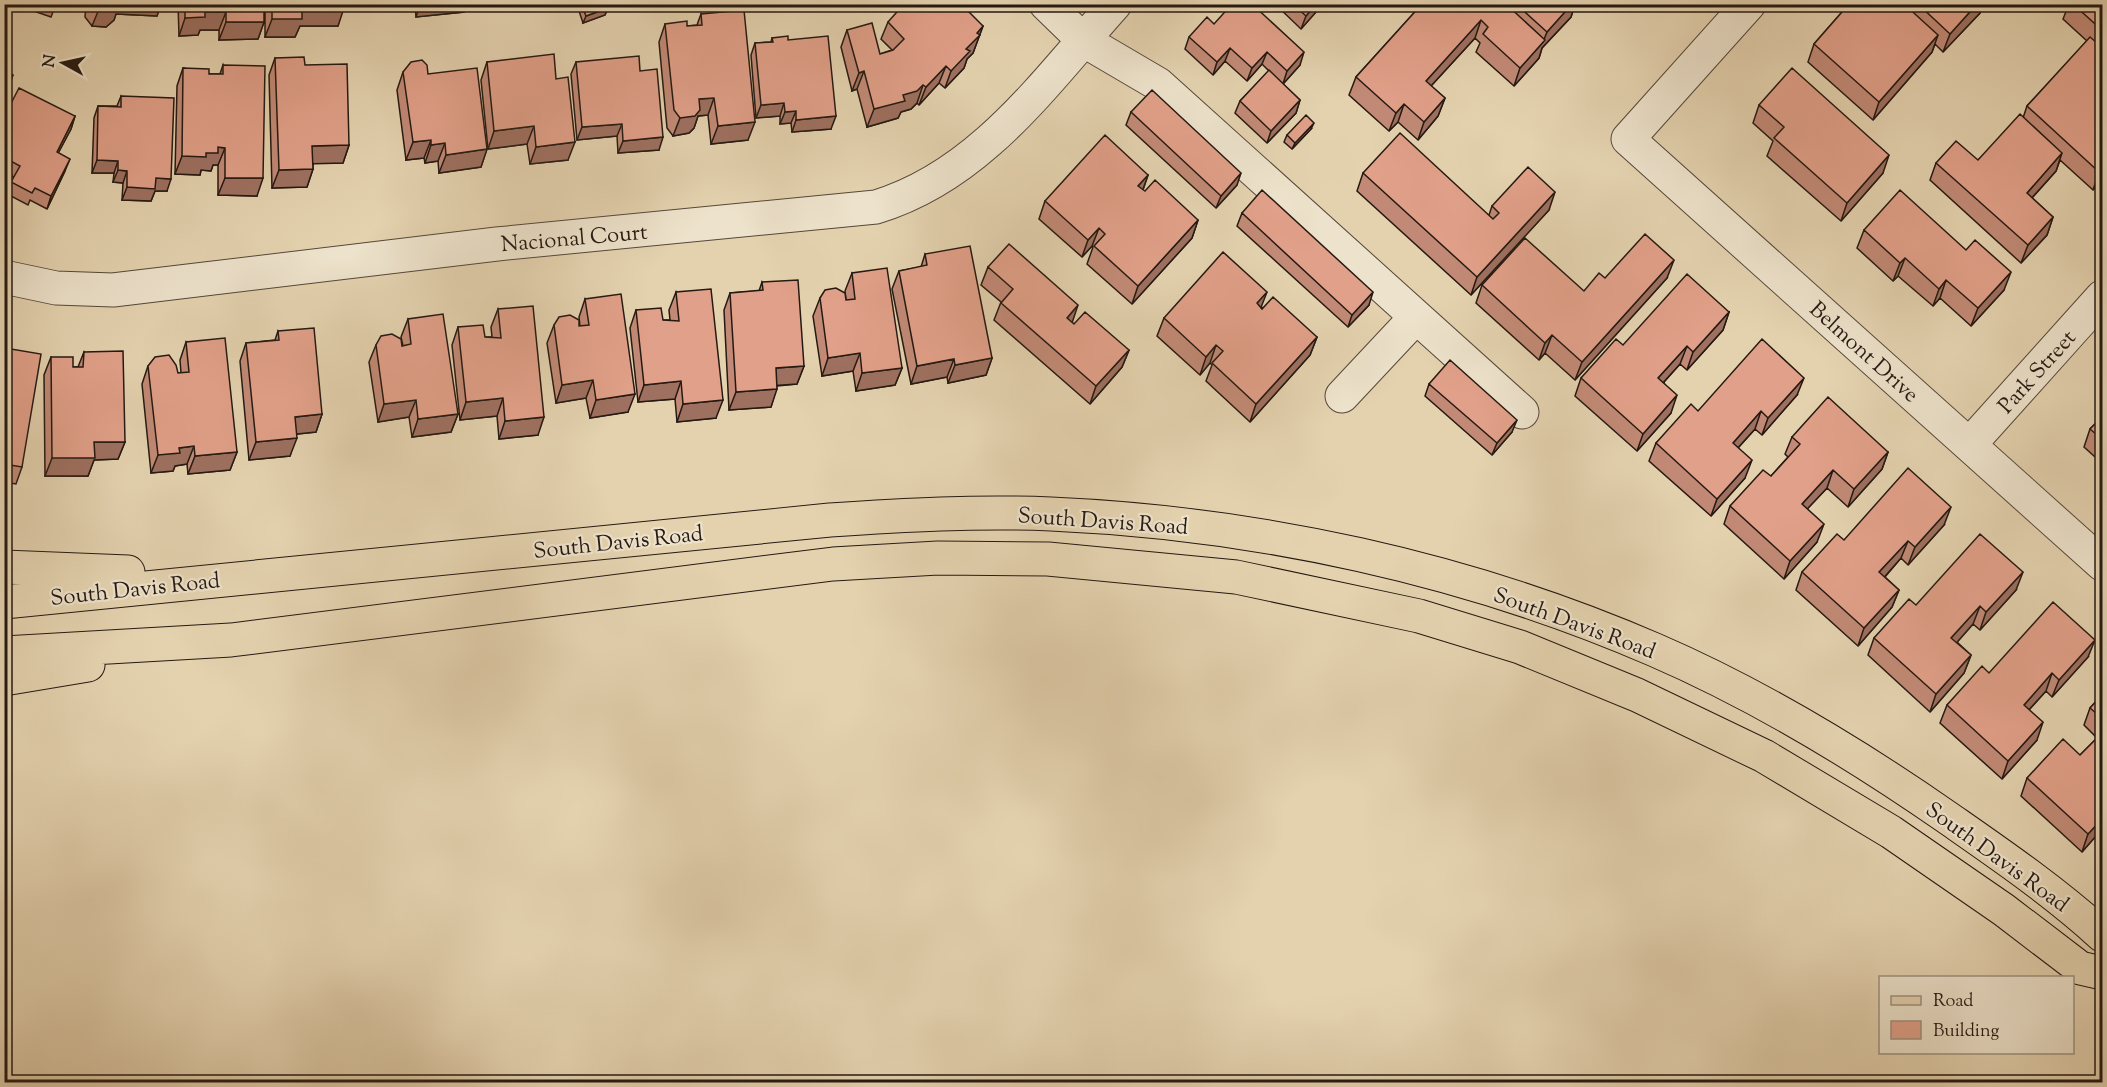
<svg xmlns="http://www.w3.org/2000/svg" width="2107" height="1087" viewBox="0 0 2107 1087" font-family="'Sorts Mill Goudy',serif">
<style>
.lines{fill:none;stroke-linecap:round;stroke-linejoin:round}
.minor-casing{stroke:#554739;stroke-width:35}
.major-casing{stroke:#251912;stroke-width:35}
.minor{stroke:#ede2cb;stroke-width:33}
.major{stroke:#e4d2af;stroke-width:33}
.wall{fill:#c28a76;stroke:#251912;stroke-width:1.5}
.shaded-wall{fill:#9e7060;stroke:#251912;stroke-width:1.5}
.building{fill:#e1a089;stroke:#251912;stroke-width:1.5}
.labels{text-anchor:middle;stroke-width:4.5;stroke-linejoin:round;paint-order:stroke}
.street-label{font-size:22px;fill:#251912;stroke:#ede2cb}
</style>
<rect width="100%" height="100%" fill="#e4d2af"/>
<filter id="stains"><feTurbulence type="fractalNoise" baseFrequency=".00333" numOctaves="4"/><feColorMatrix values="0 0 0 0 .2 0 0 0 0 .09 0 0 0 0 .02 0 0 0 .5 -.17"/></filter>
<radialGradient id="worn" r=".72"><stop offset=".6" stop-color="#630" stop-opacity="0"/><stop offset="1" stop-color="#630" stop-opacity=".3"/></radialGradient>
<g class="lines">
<defs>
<path id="minor" d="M1046,4L1083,40L1158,84L1522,412
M1749,4L1628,139L2102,564
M4,277L56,288L113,290L497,244L876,207C980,176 1045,82 1115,4
M1342,396L1416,317
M1970,444L2102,297"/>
<path id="major" d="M4,567L128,572
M4,602L830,520C904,515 977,511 1051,514C1257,523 1466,568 1655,650C1759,695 1856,754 1948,818C2001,855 2055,892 2102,935
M4,653L231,640L833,564L938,558L1048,559L1236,577L1419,616L1520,647L1637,695L1764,756L1891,832L2004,910L2080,968L2102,973
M4,679L88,665"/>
</defs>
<use href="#minor" class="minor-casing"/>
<use href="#major" class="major-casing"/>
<use href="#minor" class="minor"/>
<use href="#major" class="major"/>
</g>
<path class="wall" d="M26,4H56L51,17L25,8Z
M86,4H161L157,16L116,14L114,20L106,27L92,26L85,17Z
M178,4H264V22L258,39L219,40V30H200L198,35L179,36Z
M265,4H344L338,26H300L295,37H265Z
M415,4H467L464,12L416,17Z
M579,4H606L608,8L605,15L583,23L578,8Z
M1275,4H1323L1301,29Z
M1422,4H1575L1571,17L1542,48L1539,58L1514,86L1476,52L1480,43L1475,38L1431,86L1445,98L1438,116L1418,140L1398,122L1389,131L1349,95L1356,77Z
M1849,4H1983L1980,13L1943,52L1935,44L1932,52L1873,120L1808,62L1814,44Z
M2069,4H2103V179L2093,190L2060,160L2056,171L2032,198L2053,217L2047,235L2021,263L1930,180L1936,163L1978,160L2023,118L2027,106L2087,41L2063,19Z
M937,6L983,26L973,53L967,59L964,68L945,88L939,83L919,105L917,103L911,109L901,112L898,118L867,127L857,89L852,91L841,47L847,30L880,54L892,50L881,39L888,22Z
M701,14L748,140L711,144L708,115L698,116L694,128L689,133L673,136L667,128L659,42L665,24L687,26L697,25Z
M1214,24L1300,65L1283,84L1300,100L1296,113L1267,143L1235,113L1240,101L1269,71L1262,64L1247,81L1225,61L1213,75L1185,49L1189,37Z
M772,38L788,40L831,129L792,132L791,123L780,124V116L756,118L751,55L755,43L771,42Z
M275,58L305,65L349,145L343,163H313V169L307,187L272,188L269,75Z
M487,62L556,79L568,160L530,164L527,144L488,149L481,80Z
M576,62L640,71L659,150L618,153L617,136L577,140L571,74Z
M223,65L257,196L218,195V165H213L211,171L201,170L200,175L175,174L177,86L183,68L209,74H220Z
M403,72L428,74L487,149L481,167L439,173L438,161L425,163L424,158L406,160L397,90Z
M121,96L167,191H155L151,201L122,200L123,183L113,182L114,173H92L94,118L98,106H117Z
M1759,105L1883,173L1841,221L1767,156L1773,141L1753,123Z
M1131,112L1237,185L1216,208L1126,125Z
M75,116L71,129L58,153L65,171L47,209L30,200L28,205L7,194L14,177L4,172V117Z
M1311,129L1292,149L1284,142L1287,135Z
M1363,173L1489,215L1492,206L1549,210L1471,295L1357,191Z
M1148,175L1143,190L1198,220L1192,238L1132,304L1087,264L1093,247L1092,246L1082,257L1039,219L1045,201Z
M1242,213L1369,305L1348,327L1237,226Z
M1864,230L2004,290L1971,326L1940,298L1933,306L1898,276L1893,281L1857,248Z
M925,254L992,358L986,375L948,383L947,377L911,384L892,289L899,271L921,267Z
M988,267L1074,324L1129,350L1122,367L1090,404L994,320L1001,302L981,285Z
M852,273L902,368L895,385L856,391L853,371L822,376L813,316L820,298L846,300L845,291Z
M1605,278H1667L1575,380L1545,353L1539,360L1476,303L1482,285L1584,291Z
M762,282L804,366L797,384L777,386L771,407L729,410L724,310L730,293L759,291Z
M676,292L716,418L677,422L675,399L638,402L630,328L636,310L663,320H670L669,310Z
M585,299L628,412L590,418L586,398L556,403L547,343L554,325L580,326L579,317Z
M1261,307L1317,337L1310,355L1250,422L1206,381L1212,365L1210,363L1200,375L1157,336L1164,318Z
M498,309L538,435L499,439L497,416L460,420L452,345L458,327L485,337H492L491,327Z
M1729,312L1723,330L1687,370L1680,364L1664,382L1671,413L1637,451L1575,396L1581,378L1623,345Z
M408,319L458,414L451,432L412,437L409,417L378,422L369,362L376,345L403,346L401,337Z
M278,331L322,414L316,432L296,434L290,456L249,460L240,361L246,343L275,340Z
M186,342L237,452L230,470L188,474L187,464L175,466L173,471L151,473L142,384L148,366L178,373H181L180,360Z
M5,348L22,467L16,484L4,482V350Z
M84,352L125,442L118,459L94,460L88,476H45L44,375L51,357L73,367H78Z
M1429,384L1512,432L1492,455L1425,396Z
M1797,395L1762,435L1755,429L1738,448L1745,478L1711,516L1649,461L1656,443L1698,411Z
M2103,416V464L2084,447L2090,429Z
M1792,437L1888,452L1882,469L1848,507L1827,488L1807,509L1817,542L1784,579L1724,524L1730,506L1771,476L1788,457L1785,454Z
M1944,525L1908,565L1901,558L1885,577L1899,590L1892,607L1858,646L1796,590L1802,572L1844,540Z
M2016,590L1980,630L1973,624L1957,642L1971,655L1964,673L1930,712L1868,655L1874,638L1916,605Z
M2088,657L2052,697L2046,691L2029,710L2037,740L2002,779L1940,723L1947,705L1989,673Z
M2103,694V828L2082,852L2021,796L2027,778L2080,755L2097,738L2084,725L2090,708Z"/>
<path class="shaded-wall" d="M117,4H161L157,16L116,14L114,20L106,27L92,26L99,9Z
M384,4H404L383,7Z
M420,4H467L464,12L416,17Z
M1316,4H1323L1301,29L1306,16Z
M1572,4H1575L1571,17L1542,48L1539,58L1514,86L1520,68L1543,42L1547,32Z
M1977,4H1983L1980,13L1943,52L1950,34Z
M302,8H344L338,26H300L295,37H265L272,19Z
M608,8L605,15L583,23L586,16Z
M205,12H226L219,30H200L198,35L179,36L185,18Z
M1481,20L1475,38L1419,99L1426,81Z
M226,22H264L258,39L219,40Z
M983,26L973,53L967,59L964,68L945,88L951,71L977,33Z
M1938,35L1932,52L1873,120L1879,102Z
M1230,48L1225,61L1213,75L1217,62Z
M1267,52L1262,64L1247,81L1252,68Z
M1304,52L1300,65L1283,84L1287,71Z
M946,66L939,83L919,105L926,87Z
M864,71L857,89L852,91L859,73Z
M13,75L7,92L4,96V89Z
M923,85L917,103L911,109L901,112L898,118L867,127L874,109Z
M714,98L708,115L698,116L694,128L689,133L673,136L680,118L699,99Z
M1445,98L1438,116L1418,140L1424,122Z
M1300,100L1296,113L1267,143L1271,131Z
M784,103L780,116L756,118L761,105Z
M1404,104L1398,122L1389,131L1396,113Z
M796,111L791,123L780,124L785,112Z
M75,116L71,129L52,165L57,152Z
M836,116L831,129L792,132L796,120Z
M755,122L748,140L711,144L718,126Z
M1314,123L1311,129L1292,149L1295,143Z
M622,124L617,136L577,140L582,127Z
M534,126L527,144L488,149L494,131Z
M663,137L659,150L618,153L623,141Z
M431,140L424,158L406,160L413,142Z
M575,142L568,160L530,164L536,147Z
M445,143L438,161L425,163L431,145Z
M349,145L343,163L306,164L312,146Z
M218,147L225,148L218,165H213L211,171L201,170L200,175L175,174L182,156L206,153Z
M487,149L481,167L439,173L446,155Z
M2062,153L2056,171L2020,211L2027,193Z
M1889,155L1883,173L1841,221L1847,203Z
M70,159L65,171L47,209L51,196Z
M97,160L118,161L114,173H92Z
M2103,168V179L2093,190L2099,172Z
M313,169L307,187L272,188L279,170Z
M118,170L127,171L123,183L113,182Z
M1241,173L1237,185L1216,208L1221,196Z
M1148,175L1142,192L1138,186Z
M156,178L171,179L167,191H155L151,201L122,200L127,187Z
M225,178H263L257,196L218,195Z
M1555,192L1549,210L1471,295L1477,277Z
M2053,217L2047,235L2021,263L2028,245Z
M1198,220L1192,238L1132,304L1138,286Z
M1099,228L1092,246L1082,257L1088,240Z
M1905,258L1898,276L1893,281L1900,263Z
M1674,260L1667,278L1575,380L1582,362Z
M2011,272L2004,290L1971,326L1978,308Z
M1946,280L1940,298L1933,306L1939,289Z
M1267,292L1260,310L1257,303Z
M1373,292L1369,305L1348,327L1352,315Z
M1078,305L1072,323L1067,318Z
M1729,312L1723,330L1687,370L1693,352Z
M1552,335L1545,353L1539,360L1545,343Z
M1317,337L1310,355L1250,422L1256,404Z
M1216,345L1210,363L1200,375L1206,357Z
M1687,346L1680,364L1652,395L1658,378Z
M1129,350L1122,367L1090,404L1096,386Z
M860,353L853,371L822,376L828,358Z
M992,358L986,375L948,383L955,365Z
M954,359L947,377L911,384L917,366Z
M804,366L797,384L769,386L776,368Z
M902,368L895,385L856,391L862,373Z
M1804,378L1797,395L1762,435L1768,418Z
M593,380L586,398L556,403L562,385Z
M681,381L675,399L638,402L644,385Z
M777,389L771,407L729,410L736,392Z
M635,394L628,412L590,418L596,400Z
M1677,395L1671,413L1637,451L1643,434Z
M503,398L497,416L460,420L466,402Z
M416,400L409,417L378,422L384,404Z
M723,400L716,418L677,422L683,404Z
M1761,411L1755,429L1726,461L1733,443Z
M322,414L316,432L288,435L295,417Z
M458,414L451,432L412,437L418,419Z
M544,417L538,435L499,439L505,421Z
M1517,420L1512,432L1492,455L1497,443Z
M297,438L290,456L249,460L256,442Z
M94,442H125L118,459L94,460L88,476H45L52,458Z
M194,446L187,464L175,466L173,471L151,473L158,455L179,448Z
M237,452L230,470L188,474L195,456Z
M1888,452L1882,469L1848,507L1854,489Z
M1752,460L1745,478L1711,516L1717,499Z
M1833,470L1827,488L1795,522L1802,504Z
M1951,507L1944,525L1908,565L1915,547Z
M1824,524L1817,542L1784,579L1790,561Z
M1908,541L1901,558L1873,590L1879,572Z
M2023,572L2016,590L1980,630L1986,612Z
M1899,590L1892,607L1858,646L1864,628Z
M1980,606L1973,624L1945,656L1951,638Z
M2095,640L2088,657L2052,697L2059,680Z
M1971,655L1964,673L1930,712L1936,694Z
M2052,673L2046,691L2017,723L2024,705Z
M2043,722L2037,740L2002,779L2008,761Z
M2103,818V828L2082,852L2088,834Z"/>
<path class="building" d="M95,4H118L113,9H99Z
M185,4H264V22H226V12H205V17L185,18Z
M272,4H344V8H302V19H272Z
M581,4H606L608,8L586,16Z
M904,4H935L937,6L938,4H961L983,26L977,33L980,35L966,49L970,51L951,71L946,66L926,87L923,85L917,91L903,95L905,101L874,109L864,71L859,73L847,30L872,23L880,54L893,50L904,39L888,22Z
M1232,4H1252L1304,52L1287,71L1267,52L1252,68L1230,48L1217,62L1189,37L1207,17L1214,24Z
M1293,4H1316L1306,16Z
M1422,4H1506L1545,40L1520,68L1483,34L1488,27L1481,20L1426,81L1445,98L1424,122L1404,104L1396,113L1356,77Z
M1516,4H1572L1547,32Z
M1849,4H1904L1938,35L1879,102L1814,44Z
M1918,4H1977L1950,34Z
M2073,4H2103V31Z
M744,10L755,122L718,126L714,98L699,99L700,110L695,116L680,118L674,110L665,24L687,21V26L702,25L701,14Z
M788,36V40L828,36L836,116L796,120V111L785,112L784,103L761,105L755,43L773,42L772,38Z
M2090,37L2103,48V168L2099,172L2027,106Z
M554,54L556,79L568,77L575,142L536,147L534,126L494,131L487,62Z
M639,56L640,71L657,69L663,137L623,141L622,124L582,127L576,62Z
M304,57L305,65L347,64L349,145L312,146L313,169L279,170L275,58Z
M422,60L427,65L428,74L477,68L487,149L446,155L445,143L431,145V140L413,142L403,72L411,62Z
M223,65L265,66L263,178H225V148L218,147V153H206V157L182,156L183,68L209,69V74H223Z
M1792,68L1889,155L1847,203L1774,138L1784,127L1759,105Z
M4,69L13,75L4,89Z
M1269,70L1300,100L1271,131L1240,101Z
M19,88L75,116L57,152L70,159L51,196L35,188L32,193L11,182L20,166L5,158L7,154L4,153V117Z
M1152,90L1241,173L1221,196L1131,112Z
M121,96L174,98L171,179L156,178L155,189L127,187V171L118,170V161L97,160L98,106L121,107Z
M2020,114L2062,153L2027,193L2053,217L2028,245L1936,163L1956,141L1978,160Z
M1306,115L1314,123L1295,143L1287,135Z
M1400,133L1493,219L1499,213L1492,206L1528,167L1555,192L1477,277L1363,173Z
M1105,135L1148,175L1138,186L1145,191L1155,180L1198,220L1138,286L1094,246L1105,234L1099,228L1088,240L1045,201Z
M1262,190L1373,292L1352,315L1242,213Z
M1900,190L1966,250L1975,240L2011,272L1978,308L1946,280L1939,289L1905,258L1900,263L1864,230Z
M1645,234L1674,260L1582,362L1552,335L1545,343L1482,285L1525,238L1584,291L1599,273L1605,278Z
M1009,244L1078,305L1067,318L1074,324L1085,312L1129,350L1096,386L1001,303L1013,289L988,267Z
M970,246L992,358L955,365L954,359L917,366L899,271L927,265L925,254Z
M1223,252L1267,292L1257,303L1262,309L1273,297L1317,337L1256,404L1212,363L1223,351L1216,345L1206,357L1164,318Z
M887,268L902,368L862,373L860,353L828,358L820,298L825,290L836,288L845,293L846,300L855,299L852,273Z
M1687,274L1729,312L1693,352L1687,346L1658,378L1677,395L1643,434L1581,378L1616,339L1623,345Z
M798,280L804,366L776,368L777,389L736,392L730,293L763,290L762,282Z
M711,289L723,400L683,404L681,381L644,385L636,310L661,308L663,320L679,321L676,292Z
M621,294L635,394L596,400L593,380L562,385L554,325L559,317L570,315L579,320V326L589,325L585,299Z
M533,306L544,417L505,421L503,398L466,402L458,327L483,325L485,337L501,338L498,309Z
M443,314L458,414L418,419L416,400L384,404L376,345L381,336L392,334L401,339L402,346L411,344L408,319Z
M314,328L322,414L295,417L297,438L256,442L246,343L279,340L278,331Z
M225,338L237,452L195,456L194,446L179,448L180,453L158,455L148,366L155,357L169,355L176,365L178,373L189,372L186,342Z
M1762,339L1804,378L1768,418L1761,411L1733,443L1752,460L1717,499L1656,443L1691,404L1698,411Z
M5,348L41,354L22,467L4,464V354Z
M123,351L125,442H94L95,458H52L51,357H73V367H83L84,352Z
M1450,360L1517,420L1497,443L1429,384Z
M1828,397L1888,452L1854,489L1833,470L1802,504L1824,524L1790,561L1730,506L1763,470L1771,476L1800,444L1792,437Z
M2103,416V440L2090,429Z
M1908,468L1951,507L1915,547L1908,541L1879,572L1899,590L1864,628L1802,572L1837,534L1844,540Z
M1980,534L2023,572L1986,612L1980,606L1951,638L1971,655L1936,694L1874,638L1909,599L1916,605Z
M2053,602L2095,640L2059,680L2052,673L2024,705L2043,722L2008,761L1947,705L1982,666L1989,673Z
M2103,694V719L2090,708Z
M2103,732V818L2088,834L2027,778L2063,739L2080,755Z"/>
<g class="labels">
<g class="street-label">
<text transform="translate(574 237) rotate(-5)" y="8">Nacional Court</text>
<text transform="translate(1865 351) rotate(42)" y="8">Belmont Drive</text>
<text transform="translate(2036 371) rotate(-48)" y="8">Park Street</text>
<text transform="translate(1103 520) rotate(4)" y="8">South Davis Road</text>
<text transform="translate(618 541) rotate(-6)" y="8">South Davis Road</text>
<text transform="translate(135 588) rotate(-6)" y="8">South Davis Road</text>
<text transform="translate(1575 622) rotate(20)" y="8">South Davis Road</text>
<text transform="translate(1998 856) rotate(36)" y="8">South Davis Road</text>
</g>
</g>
<rect width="2107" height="1087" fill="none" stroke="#e4d2af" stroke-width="24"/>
<rect x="6" y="6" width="2095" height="1075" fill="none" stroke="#251912" stroke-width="3"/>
<rect x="12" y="12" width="2083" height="1063" fill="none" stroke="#251912" stroke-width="1.5"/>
<rect x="1879" y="976" width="195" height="78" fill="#ede2cb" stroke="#9d9281" stroke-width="1.5"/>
<rect x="1891" y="996" width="30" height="9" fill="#e4d2af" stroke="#9d9281" stroke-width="1.5"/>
<text x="1933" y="1006" font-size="18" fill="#251912">Road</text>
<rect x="1891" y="1021" width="30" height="18" fill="#e1a089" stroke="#9d9281" stroke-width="1.5"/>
<text x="1933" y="1036" font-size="18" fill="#251912">Building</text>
<g transform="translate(63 63) rotate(278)" stroke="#ede2cb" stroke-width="4.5" paint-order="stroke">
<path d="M0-4.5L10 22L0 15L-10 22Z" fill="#251912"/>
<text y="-9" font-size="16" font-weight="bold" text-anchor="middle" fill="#251912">N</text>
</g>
<rect width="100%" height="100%" filter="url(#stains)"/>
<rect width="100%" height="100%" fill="url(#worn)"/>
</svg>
